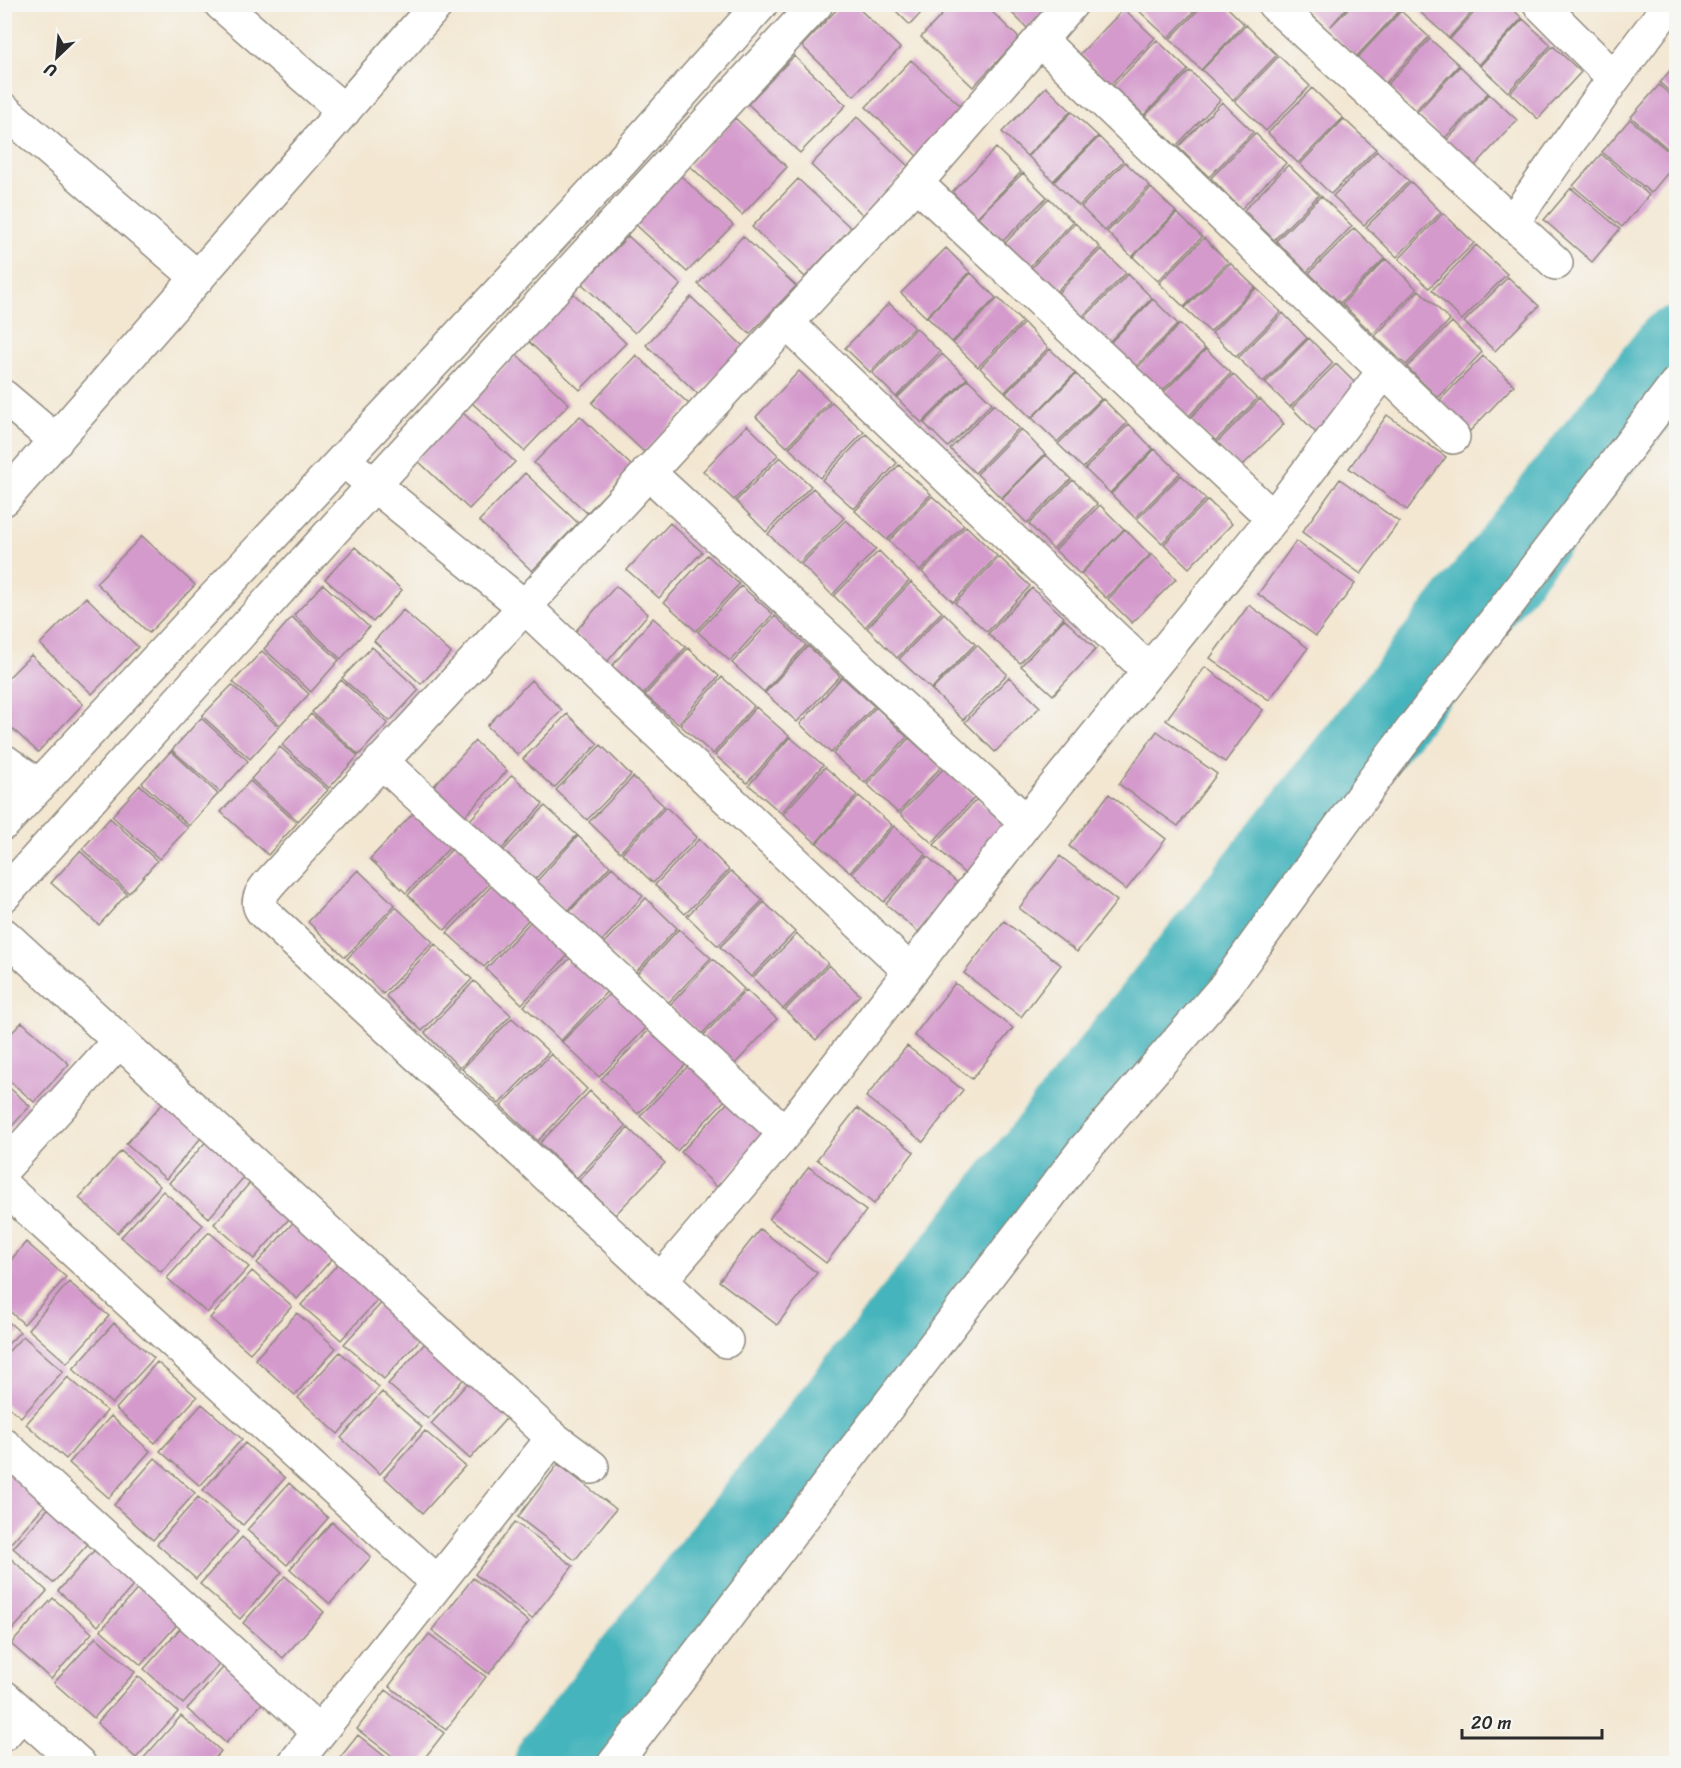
<svg xmlns="http://www.w3.org/2000/svg" width="1681" height="1768" viewBox="0 0 1681 1768" font-family="Sriracha,sans-serif">
<style>
.green{fill:#a7da89;stroke:#69825a;stroke-width:1.5}
.lines{fill:none;stroke-linecap:round;stroke-linejoin:round}
.river{stroke:#44b4bc;stroke-width:84}
.building{fill:#d49acc}
.minor-casing{stroke:#8f897e;stroke-width:36}
.minor{stroke:#fff;stroke-width:33}
</style>
<rect width="100%" height="100%" fill="#f6f6f2"/>
<filter id="ink" filterUnits="userSpaceOnUse"><feTurbulence type="fractalNoise" baseFrequency=".0167" numOctaves="2"/><feDisplacementMap in="SourceGraphic" scale="12" xChannelSelector="R" yChannelSelector="G"/><feConvolveMatrix kernelMatrix="1 2 1 2 8 2 1 2 1" color-interpolation-filters="sRGB"/></filter>
<filter id="wash" filterUnits="userSpaceOnUse"><feTurbulence type="fractalNoise" baseFrequency=".008" numOctaves="4" result="noise"/><feDisplacementMap in="SourceGraphic" scale="24" xChannelSelector="R" yChannelSelector="G"/><feGaussianBlur stdDeviation="1.35" result="paint"/><feColorMatrix in="noise" values="0 0 0 0 0 0 0 0 0 0 0 0 0 0 0 0 0 1.4 0 .05"/><feComposite in="paint" operator="in"/></filter>
<g filter="url(#wash)">
<rect width="100%" height="100%" fill="#f3e7d2"/>
<path class="green" d="M1676,348V384L613,1763L560,1764L739,1533L961,1256Z"/>
<g class="lines">
<path class="river" d="M556,1764L1032,1167L1676,349"/>
</g>
<g id="blocks">
<path class="building" d="M842,4H854L900,48L854,96L802,46Z
M889,4H929L910,25Z
M952,4H984L1019,38L973,87L921,37Z
M1003,4H1052L1028,29Z
M1140,4H1201L1168,38L1136,8Z
M1204,4H1224L1244,24L1201,70L1170,39Z
M1300,4H1350L1330,27L1352,5H1393L1400,10L1356,57Z
M1427,4H1479L1449,38L1420,12Z
M1482,4H1507L1522,18L1479,65L1450,39Z
M1124,9L1155,38L1111,84L1080,54Z
M1401,11L1429,37L1385,84L1357,58Z
M1523,19L1551,45L1508,92L1480,66Z
M1246,25L1277,55L1233,100L1202,70Z
M1430,39L1459,65L1415,111L1387,85Z
M1157,40L1188,70L1144,115L1113,86Z
M1553,46L1581,72L1538,119L1510,93Z
M794,56L846,105L800,153L748,104Z
M1279,56L1310,86L1266,131L1235,101Z
M911,60L964,109L918,157L866,107Z
M1676,63V97L1660,83Z
M1460,66L1488,93L1444,139L1416,113Z
M1190,71L1220,100L1176,146L1145,116Z
M1659,85L1676,100V156L1631,117Z
M1046,87L1071,111L1027,156L1002,132Z
M1312,88L1343,118L1298,163L1268,133Z
M1489,94L1517,120L1474,167L1446,141Z
M1222,102L1253,132L1209,177L1178,147Z
M1072,112L1098,136L1053,181L1028,156Z
M857,117L909,167L863,215L811,165Z
M735,118L787,167L742,215L689,165Z
M1344,119L1376,149L1331,194L1300,164Z
M1630,119L1676,158V163L1651,193L1602,152Z
M1255,133L1286,163L1241,209L1211,178Z
M1099,137L1123,161L1079,206L1054,182Z
M996,148L1021,172L977,217L952,192Z
M1377,151L1409,181L1364,225L1333,196Z
M1601,154L1649,195L1622,227L1573,186Z
M1125,162L1150,186L1105,231L1081,207Z
M1288,165L1319,195L1274,240L1244,210Z
M1023,173L1047,197L1003,241L978,217Z
M680,175L733,225L687,272L634,223Z
M798,179L851,228L805,277L752,227Z
M1411,182L1441,212L1397,257L1366,227Z
M1151,188L1176,212L1132,257L1107,232Z
M1571,188L1620,229L1592,262L1544,220Z
M1321,196L1352,226L1307,272L1276,241Z
M1049,198L1073,222L1029,267L1005,243Z
M1177,213L1202,237L1158,281L1133,257Z
M1443,213L1474,243L1429,288L1399,259Z
M1075,223L1100,247L1056,292L1031,268Z
M1354,228L1385,258L1340,303L1309,273Z
M628,236L681,285L635,333L582,284Z
M743,236L796,286L750,334L698,284Z
M1204,238L1228,262L1184,307L1159,283Z
M1476,245L1507,274L1462,320L1432,290Z
M946,248L970,272L926,317L901,293Z
M1101,249L1126,273L1081,318L1057,294Z
M1386,259L1417,289L1373,334L1342,304Z
M1230,263L1255,287L1210,332L1185,308Z
M971,273L996,298L952,342L927,317Z
M1128,274L1152,298L1108,343L1083,319Z
M1508,277L1539,306L1495,351L1464,322Z
M1256,288L1281,312L1236,357L1212,333Z
M1419,290L1450,320L1406,365L1375,336Z
M573,293L626,343L580,390L528,341Z
M691,297L744,347L698,394L646,345Z
M998,298L1022,322L978,367L953,343Z
M1153,299L1178,324L1134,368L1109,344Z
M889,303L914,327L870,372L845,348Z
M1283,313L1307,338L1263,382L1238,358Z
M1452,322L1482,352L1438,398L1407,367Z
M1024,323L1048,348L1005,392L980,368Z
M1180,324L1205,349L1160,393L1136,369Z
M916,328L940,352L896,397L872,373Z
M1309,338L1333,363L1290,407L1265,383Z
M1050,349L1075,373L1031,418L1006,393Z
M1206,349L1231,373L1187,418L1162,394Z
M516,354L569,404L524,451L471,402Z
M942,354L967,378L922,423L897,398Z
M636,355L690,405L644,452L592,403Z
M1483,356L1514,385L1470,431L1439,401Z
M1336,364L1360,388L1316,433L1292,408Z
M799,371L830,401L787,447L756,417Z
M1076,374L1101,399L1057,442L1032,418Z
M1233,374L1257,399L1213,443L1189,419Z
M968,379L992,403L948,447L924,423Z
M1103,399L1127,423L1083,468L1058,444Z
M1260,399L1284,424L1240,468L1215,444Z
M832,402L864,432L820,478L789,448Z
M994,404L1019,428L975,473L950,449Z
M462,412L515,462L469,509L416,459Z
M1387,415L1446,457L1407,510L1349,468Z
M580,416L632,466L587,513L534,463Z
M1129,424L1153,449L1110,493L1085,469Z
M747,425L778,455L734,500L703,471Z
M1021,429L1045,454L1001,498L977,474Z
M866,434L897,463L854,509L822,480Z
M1155,449L1180,473L1135,518L1111,494Z
M1046,455L1071,479L1027,523L1002,499Z
M780,457L811,486L766,532L736,501Z
M899,465L931,494L887,540L855,511Z
M525,473L578,523L532,571L479,521Z
M1181,475L1206,499L1162,543L1137,519Z
M1340,479L1399,522L1361,574L1302,532Z
M1073,480L1097,504L1053,549L1029,524Z
M813,488L844,518L799,563L768,534Z
M932,496L964,525L920,571L889,541Z
M1208,500L1232,524L1189,568L1164,544Z
M1100,505L1124,529L1080,574L1055,550Z
M846,520L876,549L832,595L801,564Z
M670,523L702,552L659,598L627,570Z
M966,526L997,556L953,602L922,572Z
M1125,529L1150,555L1106,598L1081,574Z
M142,536L195,585L149,633L96,583Z
M1296,541L1355,584L1316,636L1258,594Z
M355,547L402,590L373,622L325,579Z
M879,551L909,581L865,627L834,596Z
M1152,554L1176,579L1132,623L1108,599Z
M707,555L739,584L696,631L664,602Z
M999,557L1030,586L987,632L955,603Z
M911,582L942,612L897,658L867,628Z
M323,584L369,627L341,659L294,615Z
M616,586L648,614L607,662L574,633Z
M741,586L773,614L730,661L698,632Z
M1032,588L1064,617L1020,663L988,634Z
M86,597L138,647L92,694L40,644Z
M1249,605L1308,648L1269,700L1210,658Z
M403,610L451,653L421,684L374,641Z
M944,613L975,644L931,689L899,659Z
M775,616L806,645L764,692L732,663Z
M292,617L339,660L311,692L264,649Z
M653,618L686,647L643,694L612,666Z
M1064,619L1096,649L1053,695L1021,666Z
M977,645L1007,674L963,720L932,690Z
M808,646L840,676L797,722L765,693Z
M372,647L419,690L390,721L342,678Z
M688,648L719,676L678,724L645,695Z
M262,651L309,694L280,725L233,682Z
M31,655L83,704L38,752L4,721V682Z
M1205,667L1263,710L1225,762L1166,720Z
M722,677L754,706L713,754L680,725Z
M842,677L874,706L831,753L800,724Z
M1009,677L1040,707L995,752L965,722Z
M341,680L388,723L359,755L312,712Z
M531,680L562,710L518,755L487,726Z
M232,685L279,727L250,759L202,716Z
M756,707L789,736L747,783L715,755Z
M876,707L907,737L865,783L833,754Z
M311,714L358,756L329,788L282,745Z
M567,714L598,744L554,788L523,759Z
M201,718L248,761L220,792L172,750Z
M1157,731L1217,774L1178,826L1119,784Z
M790,737L823,765L781,813L749,785Z
M909,738L941,767L898,813L867,784Z
M475,741L507,771L464,817L432,788Z
M601,745L631,775L587,820L556,790Z
M280,747L328,790L298,821L251,779Z
M171,751L218,794L189,826L142,783Z
M825,767L857,795L816,843L783,814Z
M944,768L975,797L932,843L900,814Z
M512,775L543,804L500,851L469,821Z
M633,777L664,806L620,852L589,822Z
M250,781L297,823L268,855L221,812Z
M140,785L188,828L159,859L112,816Z
M1109,794L1166,839L1126,890L1069,846Z
M859,796L892,825L850,872L817,843Z
M977,799L1008,828L966,875L934,845Z
M545,806L577,835L533,881L502,852Z
M419,807L456,841L406,893L370,859Z
M666,807L697,837L653,883L622,853Z
M110,818L157,861L129,893L82,849Z
M894,826L926,854L884,902L852,873Z
M578,836L610,866L567,912L535,883Z
M699,839L729,870L685,914L655,885Z
M458,843L495,878L445,930L408,895Z
M80,851L127,894L99,925L51,883Z
M927,856L960,885L918,932L886,904Z
M1060,856L1117,901L1077,952L1019,908Z
M612,867L643,896L600,943L568,913Z
M358,870L395,905L345,957L308,922Z
M731,871L763,900L718,946L687,916Z
M497,880L533,915L484,967L447,933Z
M646,898L677,928L634,974L602,945Z
M764,902L795,932L751,977L720,947Z
M396,907L433,942L383,994L347,959Z
M535,917L572,951L522,1004L486,969Z
M1004,921L1061,965L1021,1017L964,973Z
M679,929L711,958L667,1004L636,975Z
M797,934L828,963L783,1009L753,978Z
M435,944L472,979L422,1031L386,996Z
M574,954L610,988L561,1041L524,1006Z
M713,959L744,989L701,1035L669,1006Z
M829,965L860,995L816,1040L785,1010Z
M474,981L511,1015L460,1068L425,1033Z
M955,983L1013,1028L972,1079L914,1035Z
M613,990L649,1025L599,1077L562,1042Z
M746,990L777,1019L734,1065L703,1036Z
M512,1018L549,1052L499,1104L462,1069Z
M22,1022L69,1064L34,1102L4,1076V1041Z
M652,1027L688,1062L638,1114L601,1079Z
M907,1046L963,1090L923,1142L866,1097Z
M551,1054L587,1089L538,1141L501,1106Z
M690,1064L726,1099L677,1151L640,1116Z
M4,1083L30,1106L4,1135Z
M590,1091L626,1126L577,1178L540,1143Z
M168,1097L206,1132L166,1179L126,1144Z
M730,1100L766,1135L717,1187L681,1152Z
M857,1108L914,1152L874,1204L817,1159Z
M628,1128L665,1163L615,1215L579,1180Z
M211,1136L249,1171L209,1218L169,1183Z
M121,1151L160,1186L118,1233L79,1198Z
M809,1167L866,1211L826,1263L769,1219Z
M255,1177L295,1212L254,1259L214,1224Z
M163,1191L203,1225L161,1272L121,1237Z
M298,1217L338,1252L297,1299L257,1263Z
M760,1229L817,1273L777,1325L719,1281Z
M209,1232L249,1267L207,1313L167,1278Z
M26,1242L66,1277L24,1324L5,1307V1267Z
M343,1258L383,1294L341,1340L301,1305Z
M252,1271L292,1306L250,1353L210,1318Z
M69,1282L109,1316L67,1363L28,1329Z
M386,1298L426,1333L384,1379L344,1344Z
M297,1313L336,1348L295,1395L255,1359Z
M4,1318L20,1332L4,1348Z
M114,1323L154,1358L112,1404L73,1369Z
M23,1336L63,1371L21,1417L4,1403V1356Z
M430,1338L469,1373L428,1419L388,1384Z
M340,1352L379,1387L338,1434L298,1398Z
M157,1362L197,1397L155,1443L116,1409Z
M68,1377L107,1411L66,1459L26,1424Z
M473,1377L512,1412L470,1459L431,1424Z
M382,1392L422,1427L380,1474L341,1438Z
M202,1404L242,1439L200,1486L160,1451Z
M111,1416L150,1451L109,1498L69,1463Z
M425,1431L465,1466L423,1513L384,1477Z
M245,1443L285,1478L243,1525L203,1490Z
M155,1458L195,1493L153,1540L114,1505Z
M12,1462L52,1497L10,1544L4,1539V1470Z
M558,1464L616,1509L575,1560L518,1517Z
M289,1483L328,1518L287,1565L247,1530Z
M198,1497L238,1532L196,1579L157,1544Z
M55,1501L95,1536L53,1583L13,1548Z
M332,1522L371,1557L330,1604L290,1569Z
M515,1522L573,1566L532,1619L475,1574Z
M242,1537L282,1572L240,1619L200,1584Z
M100,1544L139,1579L98,1626L58,1591Z
M8,1556L47,1591L6,1637L4,1559Z
M285,1576L324,1612L283,1658L243,1623Z
M473,1578L529,1622L489,1674L432,1630Z
M143,1583L183,1618L141,1665L101,1630Z
M53,1598L92,1633L51,1679L11,1644Z
M185,1623L225,1658L183,1704L144,1669Z
M429,1634L486,1677L446,1730L389,1686Z
M96,1637L135,1672L94,1718L54,1683Z
M228,1662L268,1697L226,1743L187,1709Z
M138,1676L178,1712L136,1758L97,1723Z
M386,1690L444,1733L420,1764H403L357,1729Z
M181,1716L221,1751L210,1764H141L140,1762Z
M358,1735L394,1764H335Z"/>
</g>
</g>
<g filter="url(#ink)">
<use href="#blocks" fill-opacity="0" stroke="#8f897e" stroke-width="1.5"/>
<g class="lines">
<defs>
<path id="minor" d="M221,4L344,111
M1274,4L1556,263
M1540,4L1614,78
M1040,40L1453,437
M4,110L198,278
M916,183L1273,518
M1512,223L1614,78L1670,4
M786,322L1148,670
M4,397L56,441
M358,472L525,607L910,971
M648,472L1026,822
M4,499L437,4
M4,761L39,786
M381,761L785,1133
M4,823L621,162L761,4
M4,895L374,485L816,4
M4,935L553,1438L592,1467
M4,1168L119,1041
M4,1187L438,1583
M660,1281L785,1133L1026,822L1273,518L1384,371
M726,1341L263,912C253,899 266,887 275,877L916,183L1071,4
M4,1445L319,1732
M4,1697L79,1764
M4,1734L22,1713
M294,1764L553,1438
M614,1764L1084,1150L1224,988L1376,777L1676,384"/>
</defs>
<use href="#minor" class="minor-casing"/>
<use href="#minor" class="minor"/>
</g>
</g>
<rect width="1681" height="1768" fill="none" stroke="#f6f6f2" stroke-width="24"/>
<g transform="translate(57 57) rotate(206)" stroke="#f6f6f2" stroke-width="4.5" paint-order="stroke">
<path d="M0-4.5L10 22L0 15L-10 22Z" fill="#2b2b2b"/>
<text y="-9" font-size="16" font-weight="bold" text-anchor="middle" fill="#2b2b2b">U</text>
</g>
<path d="M1462 1729v9h140v-9" fill="none" stroke="#2b2b2b" stroke-width="3"/>
<text x="1471" y="1729" font-size="18" fill="#2b2b2b" stroke="#f6f6f2" stroke-width="4.5" paint-order="stroke">20 m</text>
</svg>
